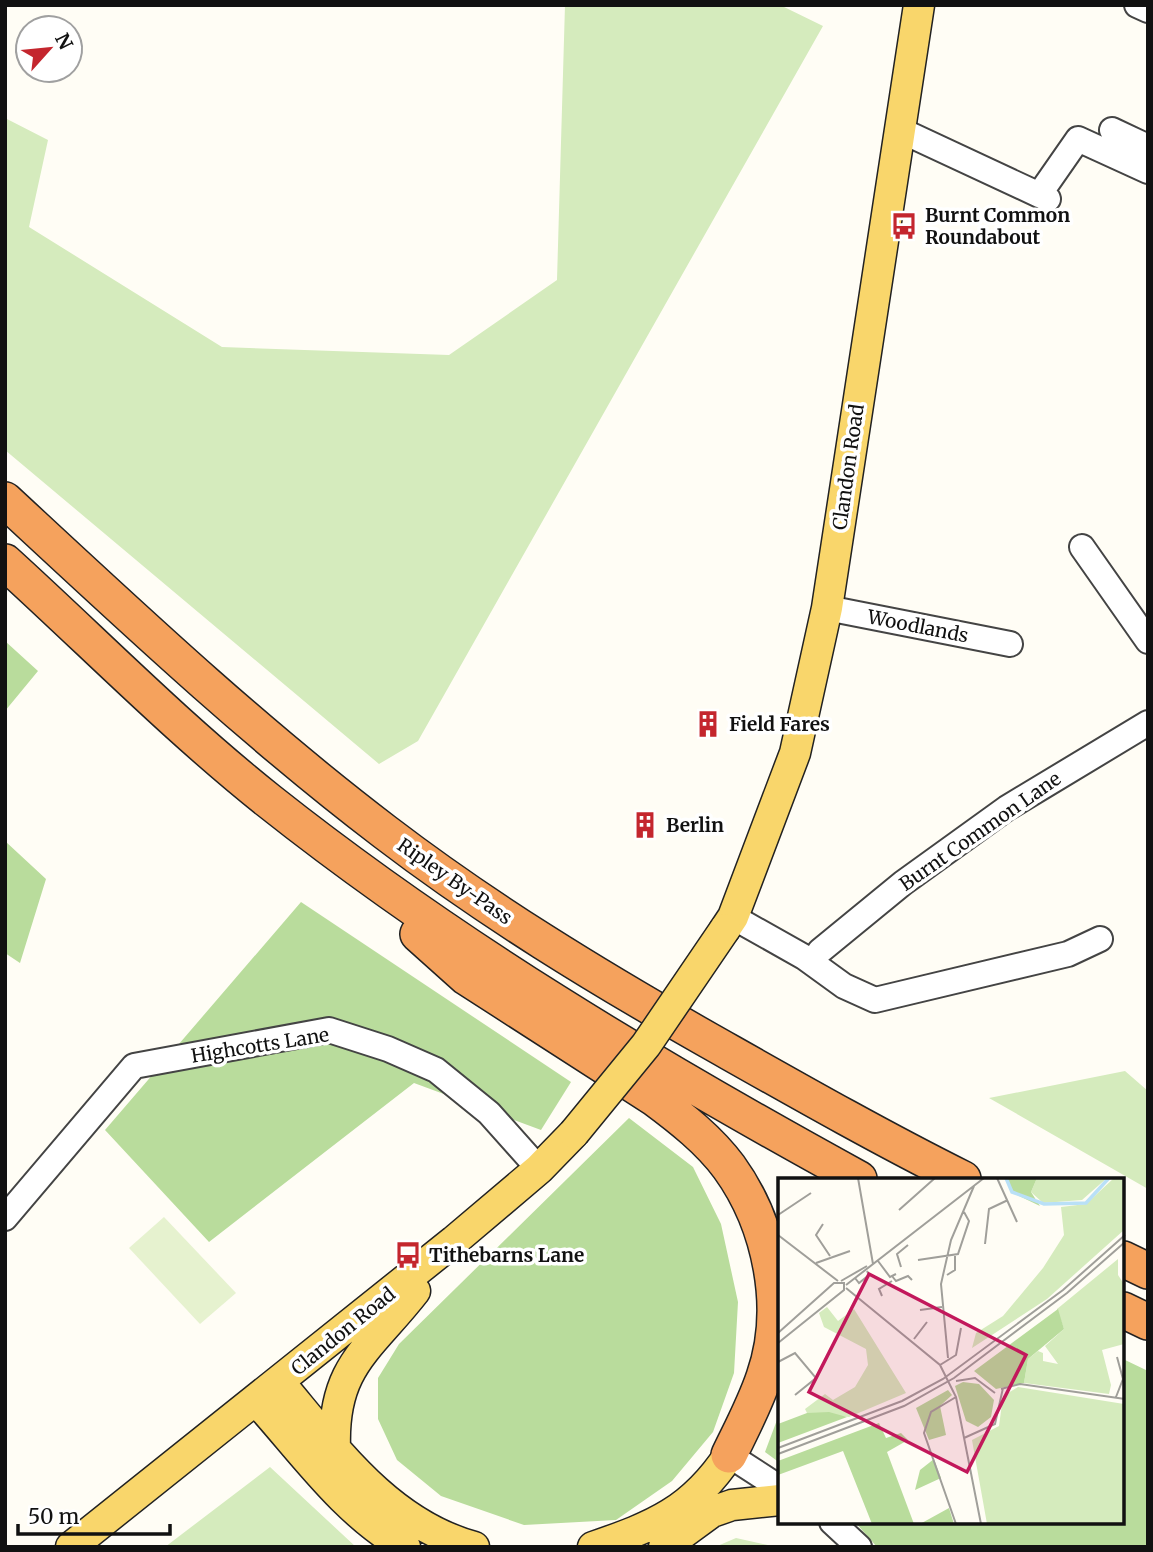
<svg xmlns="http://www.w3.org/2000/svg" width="1153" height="1552" viewBox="0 0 1153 1552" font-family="Merriweather,serif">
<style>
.green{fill:#d5ebbd}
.forest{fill:#b9dc9c}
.pitch{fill:#e6f2cf}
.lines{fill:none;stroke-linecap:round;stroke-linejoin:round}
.minor-casing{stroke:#444;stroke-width:28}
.major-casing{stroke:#222;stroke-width:33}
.highway-casing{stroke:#222;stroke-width:38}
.minor{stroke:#fff;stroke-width:24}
.major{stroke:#f9d66b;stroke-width:30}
.highway{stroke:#f5a25d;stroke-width:35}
.major-bridge-casing{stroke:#222;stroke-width:33;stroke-linecap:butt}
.major-bridge{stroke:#f9d66b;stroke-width:30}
.labels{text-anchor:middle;stroke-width:7;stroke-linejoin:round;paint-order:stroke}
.poi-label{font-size:19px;font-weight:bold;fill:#111;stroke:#fff;text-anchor:start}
.street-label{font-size:19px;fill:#111;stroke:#fff}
.inset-river{fill:none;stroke:#b9e0f7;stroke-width:3.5}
.inset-road{fill:none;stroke:#a09f9a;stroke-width:2}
.view{fill:#c2185b;fill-opacity:0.15;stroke:#c2185b;stroke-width:3.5}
.inset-edge{fill:none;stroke:#111;stroke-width:3.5}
</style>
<rect width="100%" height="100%" fill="#fffdf5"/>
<path class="green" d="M565,5H780L823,26L418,741L379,764L5,450V118L48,140L29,227L222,347L449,355L557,280Z
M1125,1071L1148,1091V1189L989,1098Z
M270,1467L356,1547H165Z
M736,1538L777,1547H715Z"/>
<path class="forest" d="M5,641L38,671L5,711Z
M5,841L46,879L20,963L5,953Z
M301,902L571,1082L541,1130L414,1083L209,1242L105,1130Z
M629,1118L693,1167L721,1224L738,1302L734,1373L713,1432L672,1481L616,1520L524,1525L441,1496L397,1460L378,1419V1378L399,1344Z
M1123,1359L1148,1371V1547H877L855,1522H1123Z
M780,1412V1463L765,1452Z"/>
<path class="pitch" d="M164,1217L236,1293L200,1324L129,1248Z"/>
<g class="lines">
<defs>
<path id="minor" d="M1137,5L1148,10
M900,130L1048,199
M1112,130L1148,147
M1039,195L1078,139L1148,171
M1082,547L1148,641
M827,608L1010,644
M733,917L804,957L844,986L875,1000L1068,954L1100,939
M820,951L903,883L1007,808L1148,723
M5,1218L134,1066L329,1030L388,1049L436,1070L489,1113L539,1169
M729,1455L780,1488
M832,1522L859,1547"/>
<path id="major" d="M725,929L733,917L795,753L827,608L919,5
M279,1382C335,1448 387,1523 474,1547
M256,1400C303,1452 344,1512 405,1547
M335,1448C332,1366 370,1349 415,1291
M71,1547L454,1241L539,1169L574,1133
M593,1547C654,1526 692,1511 729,1455
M664,1547L712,1512L732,1505L780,1500"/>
<path id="highway" d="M5,500C128,614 251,730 385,832C487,910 597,977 708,1040C793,1088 877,1136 963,1179
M5,562C93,642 176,727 269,801C453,947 653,1066 859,1179
M418,934L466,977L654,1098C681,1118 709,1140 729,1167C771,1225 788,1309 764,1377C755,1404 741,1430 729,1455
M1123,1259L1148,1271
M1123,1310L1148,1322"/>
</defs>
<use href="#minor" class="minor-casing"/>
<use href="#major" class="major-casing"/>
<use href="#highway" class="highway-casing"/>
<use href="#minor" class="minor"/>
<use href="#major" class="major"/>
<use href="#highway" class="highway"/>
<defs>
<path id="major-bridge" d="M574,1133L646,1045L725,929"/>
</defs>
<use href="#major-bridge" class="major-bridge-casing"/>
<use href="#major-bridge" class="major-bridge"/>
</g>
<defs>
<symbol id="bus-bare" viewBox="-9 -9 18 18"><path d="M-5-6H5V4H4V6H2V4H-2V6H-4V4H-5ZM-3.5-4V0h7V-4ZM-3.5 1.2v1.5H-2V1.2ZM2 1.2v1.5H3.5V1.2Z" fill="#c4262e" stroke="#fff" stroke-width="2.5" paint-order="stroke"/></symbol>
<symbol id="building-bare" viewBox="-9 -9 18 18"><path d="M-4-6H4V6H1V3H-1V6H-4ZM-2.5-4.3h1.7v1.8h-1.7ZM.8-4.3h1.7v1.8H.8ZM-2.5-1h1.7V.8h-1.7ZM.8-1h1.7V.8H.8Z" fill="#c4262e" stroke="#fff" stroke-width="2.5" paint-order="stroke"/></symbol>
</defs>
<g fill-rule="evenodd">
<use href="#bus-bare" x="885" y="207" width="38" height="38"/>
<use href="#building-bare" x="689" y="705" width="38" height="38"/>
<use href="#building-bare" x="626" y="806" width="38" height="38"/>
<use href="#bus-bare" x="389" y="1236" width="38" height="38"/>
</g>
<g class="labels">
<g class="poi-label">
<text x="925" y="222">Burnt Common<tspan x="925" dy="22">Roundabout</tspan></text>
<text x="729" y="731">Field Fares</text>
<text x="666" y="832">Berlin</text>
<text x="429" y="1262">Tithebarns Lane</text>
</g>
<g class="street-label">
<text transform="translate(848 467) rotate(-82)" y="7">Clandon Road</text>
<text transform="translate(918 626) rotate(11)" y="7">Woodlands</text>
<text transform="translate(980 831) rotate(-35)" y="7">Burnt Common Lane</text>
<text transform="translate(455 881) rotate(35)" y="7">Ripley By-Pass</text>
<text transform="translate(260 1045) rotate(-9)" y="7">Highcotts Lane</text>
<text transform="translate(343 1331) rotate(-39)" y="7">Clandon Road</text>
</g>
</g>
<g transform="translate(778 1178)">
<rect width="346" height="346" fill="#fffdf5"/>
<path d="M259,0H329L304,22L265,25L253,14ZM336,0H346V52L269,121L194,170L198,155L225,138L265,90L286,57L283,29L308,26ZM340,81V97L346,106V166L324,172L333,207L331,216L246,205L250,181L260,173L265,175V183L280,186L267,168L286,151L279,131ZM49,129L60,143L76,131L128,215L71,239L29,235L27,231L47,216L55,222L77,209L90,187L88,171L46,149L41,135ZM240,209L346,226V346H209L194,262L221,248L225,218Z" fill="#d5ebbd"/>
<path d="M227,0H259L253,14L262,28L233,14ZM280,131L286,151L250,181L246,205L218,211L196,193ZM185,204L201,206L216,222L213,239L200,249L188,243L177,208ZM170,212L174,217L162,228L168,257L151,262L138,230ZM51,234L69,239L0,265V246L29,235ZM101,245L108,260L123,255L130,262L109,274L136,346H94L65,273L0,297V283ZM156,281L163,300L137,312L142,292ZM171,330L176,346H142Z" fill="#b9dc9c"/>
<path class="inset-river" d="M228,0L234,14L266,26L308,25L331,0"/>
<path class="inset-road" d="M80,0L95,86M219,0L239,44M121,32L157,0M0,37L33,15M45,46L38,57L52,78M0,57L60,103M207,66L211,31L230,22M140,82L180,76L191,43L186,34M100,83L112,99L118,96M38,85L72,73M123,89L119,76L130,67M169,97L177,92V78M114,98L118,103L130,98L134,102M77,100L81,105L91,97L89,93M63,103L89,88M68,107L206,0M68,110L162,187L178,219L203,346M104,118L101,111L114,103M142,132L164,129M0,155L56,105H66V112L0,165M136,161L149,144M170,180L163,106L173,62L196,8M0,184L17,175L38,200L17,217M162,187L178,177L183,150M178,203L197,200L217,215M223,211L242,206L347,221M178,219L153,234L146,255L178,346M338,219L345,201L339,179M186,260L217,246L225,210M0,270L124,223L165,201L285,112L347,57M0,276L126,228L176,200L289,115L347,64"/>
<path class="view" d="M91,96L248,177L189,294L31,214Z"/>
<rect width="346" height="346" class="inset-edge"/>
</g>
<rect width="1153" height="1552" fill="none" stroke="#111111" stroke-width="14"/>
<g transform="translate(49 49) rotate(63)"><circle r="33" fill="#ffffff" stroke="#a0a0a0" stroke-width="2"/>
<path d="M0-5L12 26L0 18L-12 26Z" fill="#c4262e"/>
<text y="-10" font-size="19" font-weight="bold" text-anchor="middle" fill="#111111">N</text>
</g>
<path d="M18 1524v10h152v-10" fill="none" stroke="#111111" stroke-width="3.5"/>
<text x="28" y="1524" font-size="21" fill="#111111" stroke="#ffffff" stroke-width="5" paint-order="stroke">50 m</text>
</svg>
